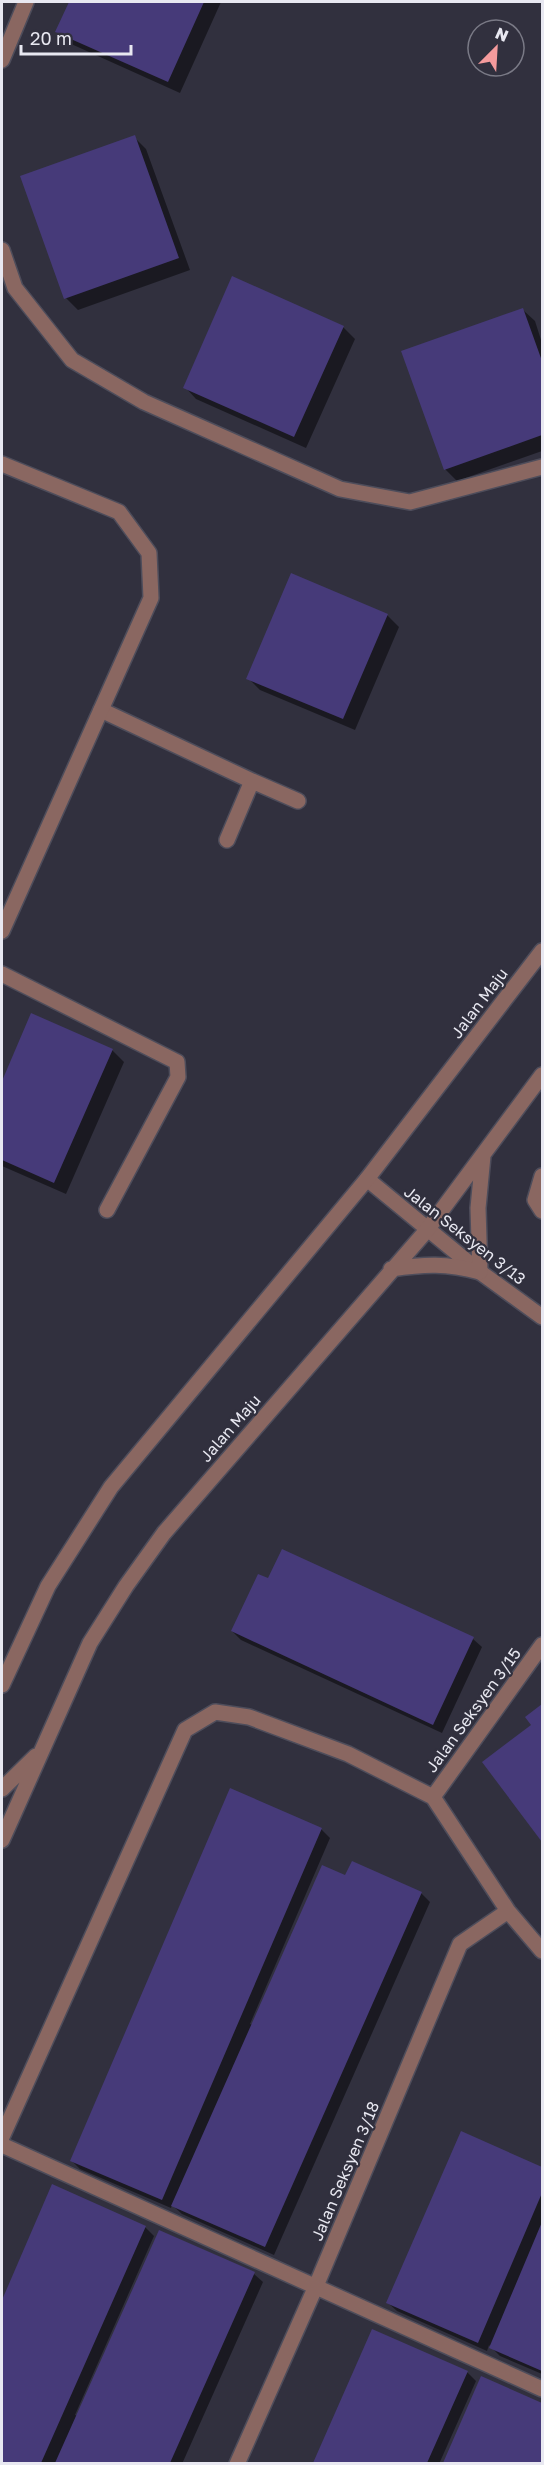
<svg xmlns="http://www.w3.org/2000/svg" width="544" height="2465" viewBox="0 0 544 2465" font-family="'Golos Text',sans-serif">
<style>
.shadow{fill:#0007}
.building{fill:#463a79}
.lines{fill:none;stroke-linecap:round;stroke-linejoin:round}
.service-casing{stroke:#4e4d5b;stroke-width:18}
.minor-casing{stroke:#4e4d5b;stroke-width:18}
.tertiary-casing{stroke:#4e4d5b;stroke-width:18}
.service{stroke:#8a6761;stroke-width:15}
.minor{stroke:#8a6761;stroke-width:15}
.tertiary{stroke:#8a6761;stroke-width:15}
.labels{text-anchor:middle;stroke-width:4.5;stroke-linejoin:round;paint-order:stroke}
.street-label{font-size:16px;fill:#e8e8f1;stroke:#31303e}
</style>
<rect width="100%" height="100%" fill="#31303e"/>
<path class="shadow" d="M70,2H221L180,93L69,43L57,31Z
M134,137L146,149L190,270L78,310L66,298Z
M523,310L535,321L542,343V451L457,481L445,469Z
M343,327L355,339L306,448L196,399L185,387Z
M387,615L399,627L355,730L260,690L248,678Z
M31,1015L112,1050L124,1062L66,1194L2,1166V1084Z
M232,1631L473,1639L482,1647L442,1733L241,1640Z
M542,1706V1840L484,1762L533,1725L527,1717Z
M321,1829L330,1838L250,2024L253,2025L346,1877L421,1893L430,1902L274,2255L182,2214L172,2205L171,2208L80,2169L71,2160Z
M462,2133L542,2168V2374L500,2356L489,2345L487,2351L397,2311L388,2303Z
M53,2186L145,2227L154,2236L75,2415L78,2416L254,2274L263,2282L182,2464H2V2304Z
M373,2331L467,2372L476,2381L439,2464H314Z
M481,2378L542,2404V2464H444Z"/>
<path class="building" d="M69,2H204L168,82L55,32Z
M135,135L179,258L64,299L20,176Z
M232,276L344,326L294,437L183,388Z
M523,308L542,361V435L444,470L401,351Z
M291,573L388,614L343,719L246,679Z
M31,1013L113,1049L54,1183L2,1160V1081Z
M282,1549L474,1637L433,1725L231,1631L258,1574L268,1578Z
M542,1704V1842L482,1762L531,1725L525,1717Z
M230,1788L322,1828L162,2200L70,2161Z
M352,1861L422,1892L265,2247L171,2206L322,1865L345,1875Z
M461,2131L542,2167V2193L478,2343L386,2303Z
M52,2184L146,2226L41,2463H2V2300Z
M542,2222V2371L489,2348Z
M159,2230L255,2272L170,2463H55Z
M372,2329L468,2371L427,2463H313Z
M481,2376L542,2403V2463H443Z"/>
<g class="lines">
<defs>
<path id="service" d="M2,60L26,2
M2,250L15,288L72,360L144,402L340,489L410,502L542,467
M101,710L252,781
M227,840L252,781L298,801
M2,974L177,1062L178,1077L107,1210"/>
<path id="minor" d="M2,464L119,512L149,553L151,598L2,931
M542,1176L535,1200L542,1211
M367,1179L480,1272L542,1317
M433,1797L542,1645
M2,2137L185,1730L215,1712L249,1717L348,1754L433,1797L508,1911L542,1951
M2,2145L542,2389
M237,2464L316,2286L460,1944L508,1911"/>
<path id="tertiary" d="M391,1269C425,1264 446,1263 480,1272L478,1208L483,1156
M2,1685L48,1586L111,1487L367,1179L542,951
M2,1789L36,1756
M2,1840L90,1643L126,1586L164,1533L427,1230L542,1075"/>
</defs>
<use href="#service" class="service-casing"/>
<use href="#minor" class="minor-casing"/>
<use href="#tertiary" class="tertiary-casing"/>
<use href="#service" class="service"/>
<use href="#minor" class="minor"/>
<use href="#tertiary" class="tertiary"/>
</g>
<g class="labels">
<g class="street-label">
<text transform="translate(479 1003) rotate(-53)" y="6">Jalan Maju</text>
<text transform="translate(465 1235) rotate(38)" y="6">Jalan Seksyen 3/13</text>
<text transform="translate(230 1428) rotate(-49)" y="6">Jalan Maju</text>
<text transform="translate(473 1710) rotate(-54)" y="6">Jalan Seksyen 3/15</text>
<text transform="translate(345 2171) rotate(-67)" y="6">Jalan Seksyen 3/18</text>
</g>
</g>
<rect width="544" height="2465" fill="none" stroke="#e8e8f1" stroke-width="6"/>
<g transform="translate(496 48) rotate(24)"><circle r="28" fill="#31303e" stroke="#7a7a86" stroke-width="1.5"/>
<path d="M0-4.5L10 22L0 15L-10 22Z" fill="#f59b9d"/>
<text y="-9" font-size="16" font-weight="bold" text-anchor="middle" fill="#e8e8f1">N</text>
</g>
<path d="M21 45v9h110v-9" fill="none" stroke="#e8e8f1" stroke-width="3"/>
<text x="30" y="45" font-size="18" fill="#e8e8f1" stroke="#31303e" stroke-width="4.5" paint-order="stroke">20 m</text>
</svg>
